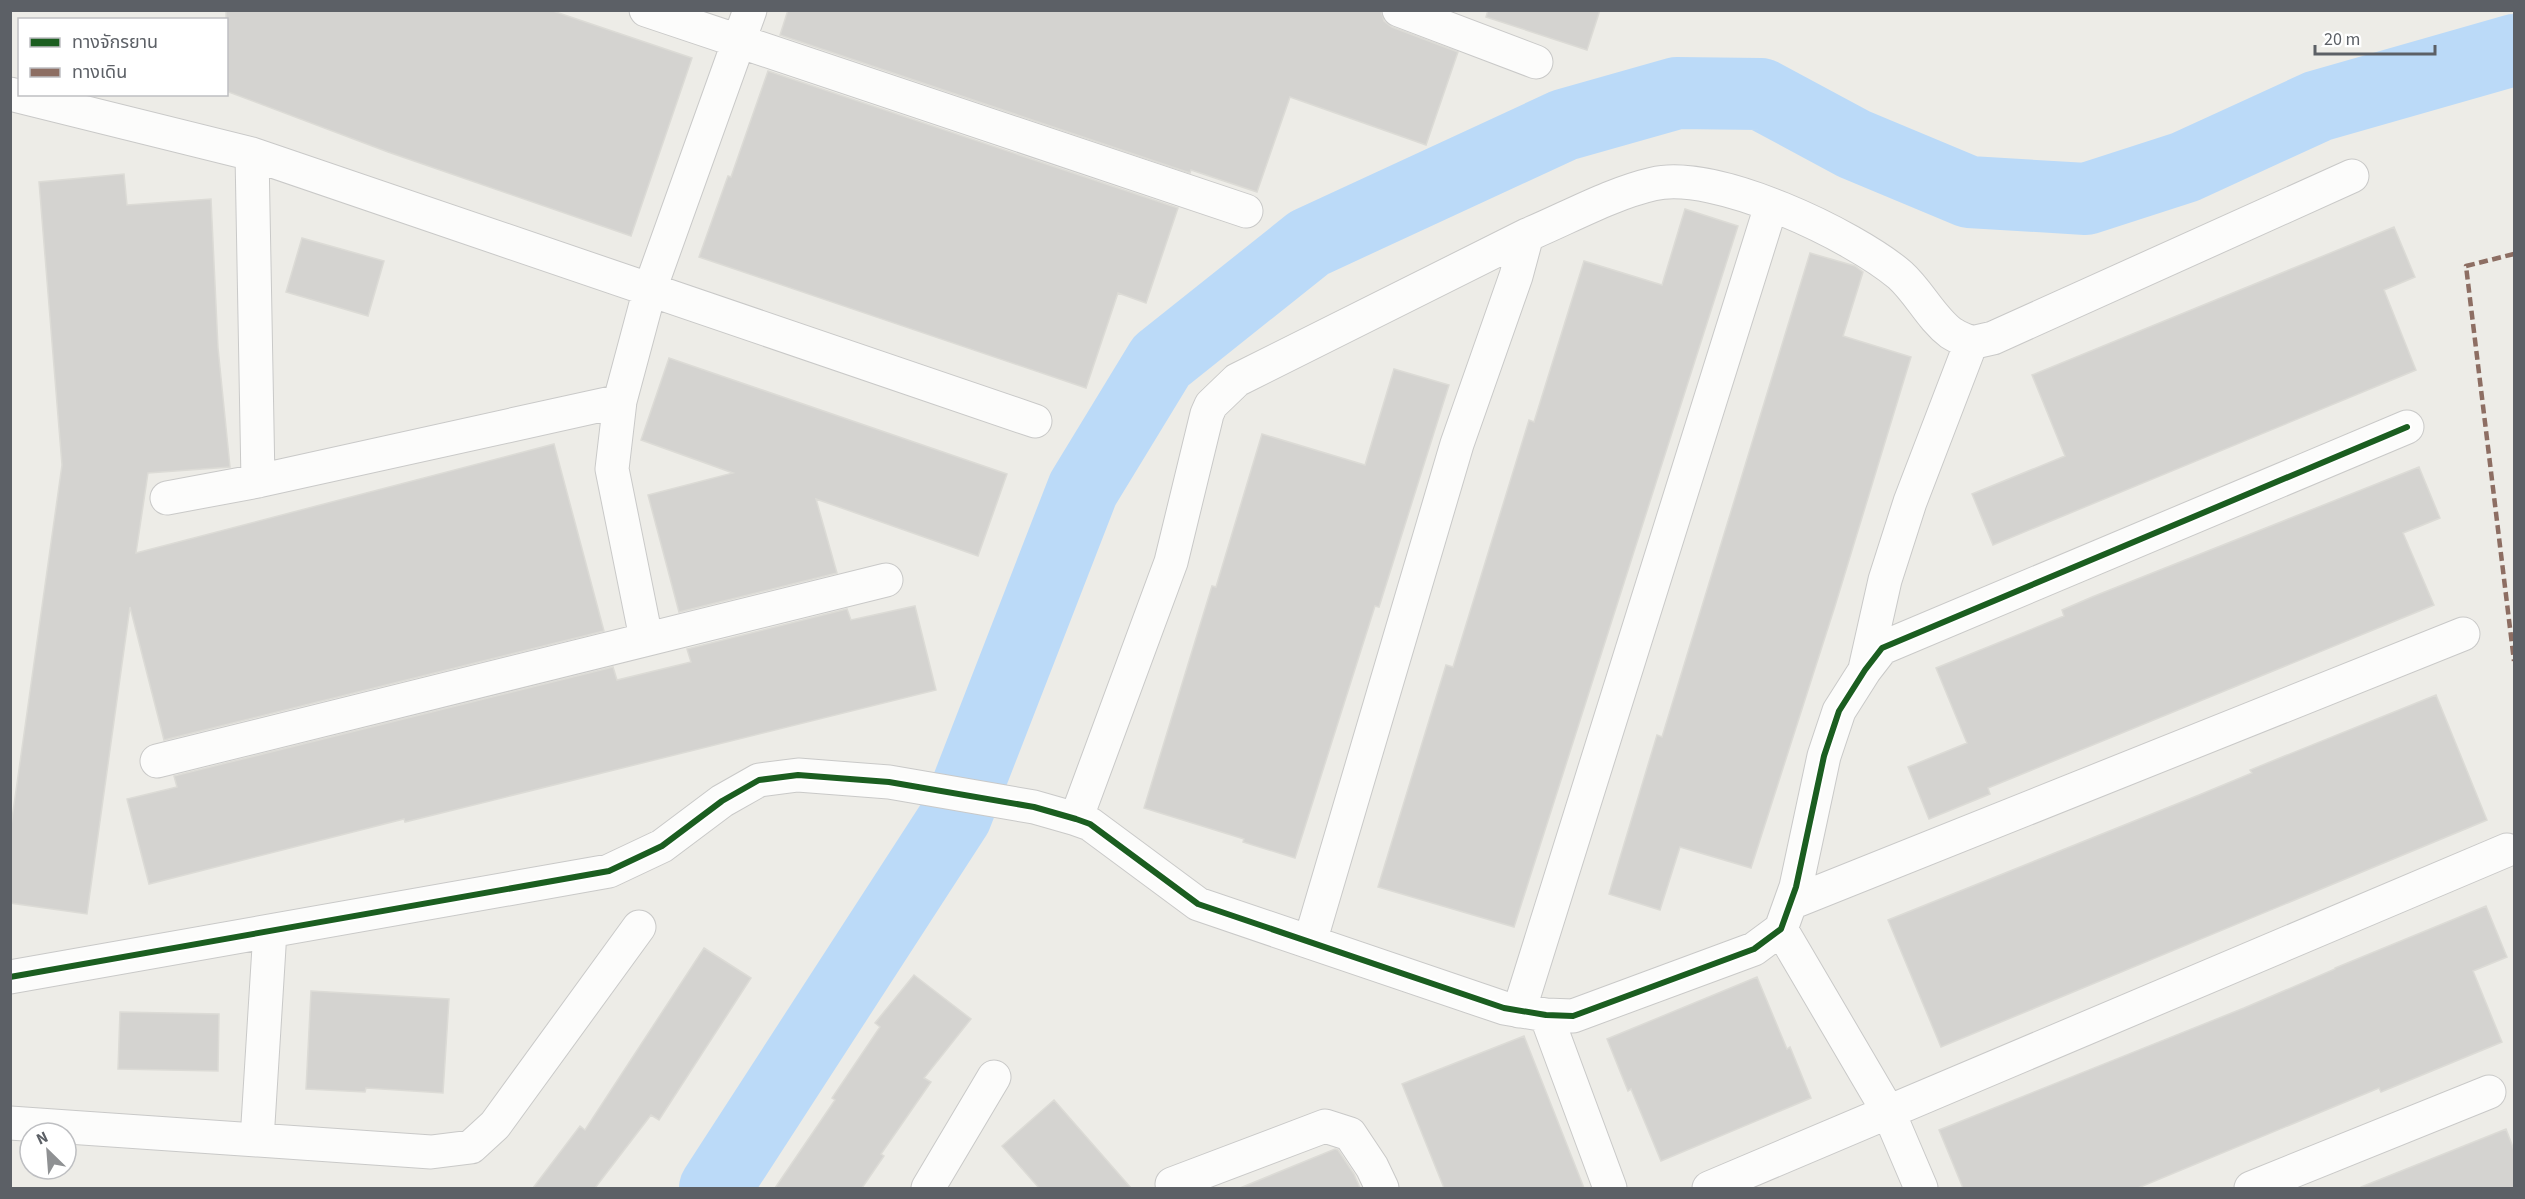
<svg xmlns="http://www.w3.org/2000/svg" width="2525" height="1199" viewBox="0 0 2525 1199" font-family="'Source Sans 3','Noto Sans Thai',sans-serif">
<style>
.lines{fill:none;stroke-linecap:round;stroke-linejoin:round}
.river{stroke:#bbdaf8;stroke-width:72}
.building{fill:#d4d3d0;stroke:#dcdbd6;stroke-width:1.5}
.minor-casing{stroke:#c9c9c8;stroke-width:35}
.minor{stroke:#fcfcfb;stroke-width:33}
.quiet{stroke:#8d6e63;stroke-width:4.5;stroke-dasharray:9 4.5;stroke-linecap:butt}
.cycleway-casing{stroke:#fff;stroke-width:10}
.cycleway{stroke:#1b5e20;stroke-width:6}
</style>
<rect width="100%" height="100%" fill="#edece7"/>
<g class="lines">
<path class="river" d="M715,1188L956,816L1083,489L1161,361L1309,243L1564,125L1677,93L1761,94L1854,144L1969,192L2086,199L2185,167L2318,106L2514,50"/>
</g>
<path class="building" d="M226,10H550L692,58L631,236L388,152L226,91Z
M788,10H1381L1384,21L1392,27L1458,52L1426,145L1290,97L1257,192L1191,170L1190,173L780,35Z
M1488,10H1600L1587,50L1486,17Z
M768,71L1178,208L1146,303L1118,293L1086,388L699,257L728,176L731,177Z
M124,174L127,205L211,199L218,348L230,467L148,473L136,553L554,444L604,631L164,740L130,607L87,914L10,903V833L62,465L39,182Z
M1685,209L1738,226L1514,927L1378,887L1446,665L1453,667L1529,420L1534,422L1584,261L1662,285Z
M2394,227L2415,277L2384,290L2416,370L1993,545L1972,494L2065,456L2032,375Z
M302,238L384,261L368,316L286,292Z
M1810,253L1855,266L1863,272L1843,336L1911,357L1835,606L1751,868L1680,847L1660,910L1609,894L1657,735L1662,737Z
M669,358L1007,474L978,556L816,499L837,573L679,612L648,495L733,473L641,440Z
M1394,369L1449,385L1379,607L1375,606L1295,858L1243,842L1244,839L1144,808L1212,586L1216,587L1262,434L1365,465Z
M2419,467L2440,518L2403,533L2434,605L1988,788L1990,794L1929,819L1908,767L1967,743L1936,668L2064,616L2062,610L2092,597Z
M915,606L936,690L405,822L404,819L149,884L127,799L177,787L174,776L613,667L617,680L691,662L687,649L847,609L851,620Z
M2436,695L2487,820L1941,1047L1888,920L2199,795L2252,773L2250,770Z
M2486,906L2507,957L2473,971L2502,1042L2381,1092L2379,1088L2138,1188H1963L1939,1130L2244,1008L2335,969V968Z
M704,948L751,978L659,1120L651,1115L595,1188H533L580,1126L585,1130Z
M914,975L971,1019L924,1078L931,1082L881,1154L884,1156L862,1188H775L835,1100L832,1098L880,1027L875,1023Z
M1757,977L1787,1049L1790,1047L1811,1098L1661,1161L1631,1089L1628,1091L1607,1039Z
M311,991L449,999L443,1093L366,1088L365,1092L306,1089Z
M120,1012L219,1014L218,1071L118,1069Z
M1524,1036L1584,1188H1444L1402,1084Z
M1054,1100L1131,1188H1039L1002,1146Z
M2506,1129L2514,1150V1188H2361V1187Z
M1335,1149L1338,1150L1354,1174L1360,1188H1240Z"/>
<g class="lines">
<defs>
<path id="minor" d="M646,10L1246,211
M1399,10L1536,62
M10,94L252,154L1035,421
M252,154L258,481
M167,498L258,481L620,401
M646,638L612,469L620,401L650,289L750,10
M1865,669L1885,580L1910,502L1971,343
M157,761L886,580
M1076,819L1171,562L1207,414L1211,405L1237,380L1527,235
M1791,903L2463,634
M1781,929L1889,1113L1921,1188
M1310,942L1457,444L1516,276L1527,235C1568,218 1610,194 1653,184C1715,169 1853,235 1900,275C1919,292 1931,318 1951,333C1957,337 1965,340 1971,343L1993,338L2352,176
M10,977L609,871L662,846L722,801L759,780L798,775L889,782L1034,807L1076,819L1090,824L1198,904L1504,1008L1546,1015L1573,1016L1754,949L1781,929L1796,887L1824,756L1839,711L1865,670L1882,648L2407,427
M1519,1011L1771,206
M1546,1015L1610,1188
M10,1123L431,1152L471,1147L495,1125L639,927
M257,1140L270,931
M1172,1184L1325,1126L1350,1134L1372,1167L1382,1188
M928,1188L994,1077
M1709,1188L2507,850
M2251,1188L2489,1092"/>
</defs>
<use href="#minor" class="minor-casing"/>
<use href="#minor" class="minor"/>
<path class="quiet" d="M2514,254L2466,266L2514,661"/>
<defs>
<path id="cycleway" d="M10,977L609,871L662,846L722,801L759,780L798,775L889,782L1034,807L1076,819L1090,824L1198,904L1504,1008L1546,1015L1573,1016L1754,949L1781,929L1796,887L1824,756L1839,711L1865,670L1882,648L2407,427"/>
</defs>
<use href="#cycleway" class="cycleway-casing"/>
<use href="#cycleway" class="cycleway"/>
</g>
<rect width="2525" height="1199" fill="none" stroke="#5c6066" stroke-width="24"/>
<rect x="18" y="18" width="210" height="78" fill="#ffffff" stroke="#bebfc2" stroke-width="1.5"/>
<rect x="30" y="38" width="30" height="9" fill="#1b5e20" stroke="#bebfc2" stroke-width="1.5"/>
<text x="72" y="48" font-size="18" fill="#5c6066">ทางจักรยาน</text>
<rect x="30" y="68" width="30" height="9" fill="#8d6e63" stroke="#bebfc2" stroke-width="1.5"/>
<text x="72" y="78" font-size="18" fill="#5c6066">ทางเดิน</text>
<g transform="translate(48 1151) rotate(335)"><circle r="28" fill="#ffffff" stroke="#bebfc2" stroke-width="1.5"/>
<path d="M0-4.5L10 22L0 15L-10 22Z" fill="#8f9193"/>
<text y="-9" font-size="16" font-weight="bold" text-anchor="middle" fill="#5c6066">N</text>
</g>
<path d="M2315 45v9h120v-9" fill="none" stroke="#5c6066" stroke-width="3"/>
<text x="2324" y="45" font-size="18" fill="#5c6066" stroke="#ffffff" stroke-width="4.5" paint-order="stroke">20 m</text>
</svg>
